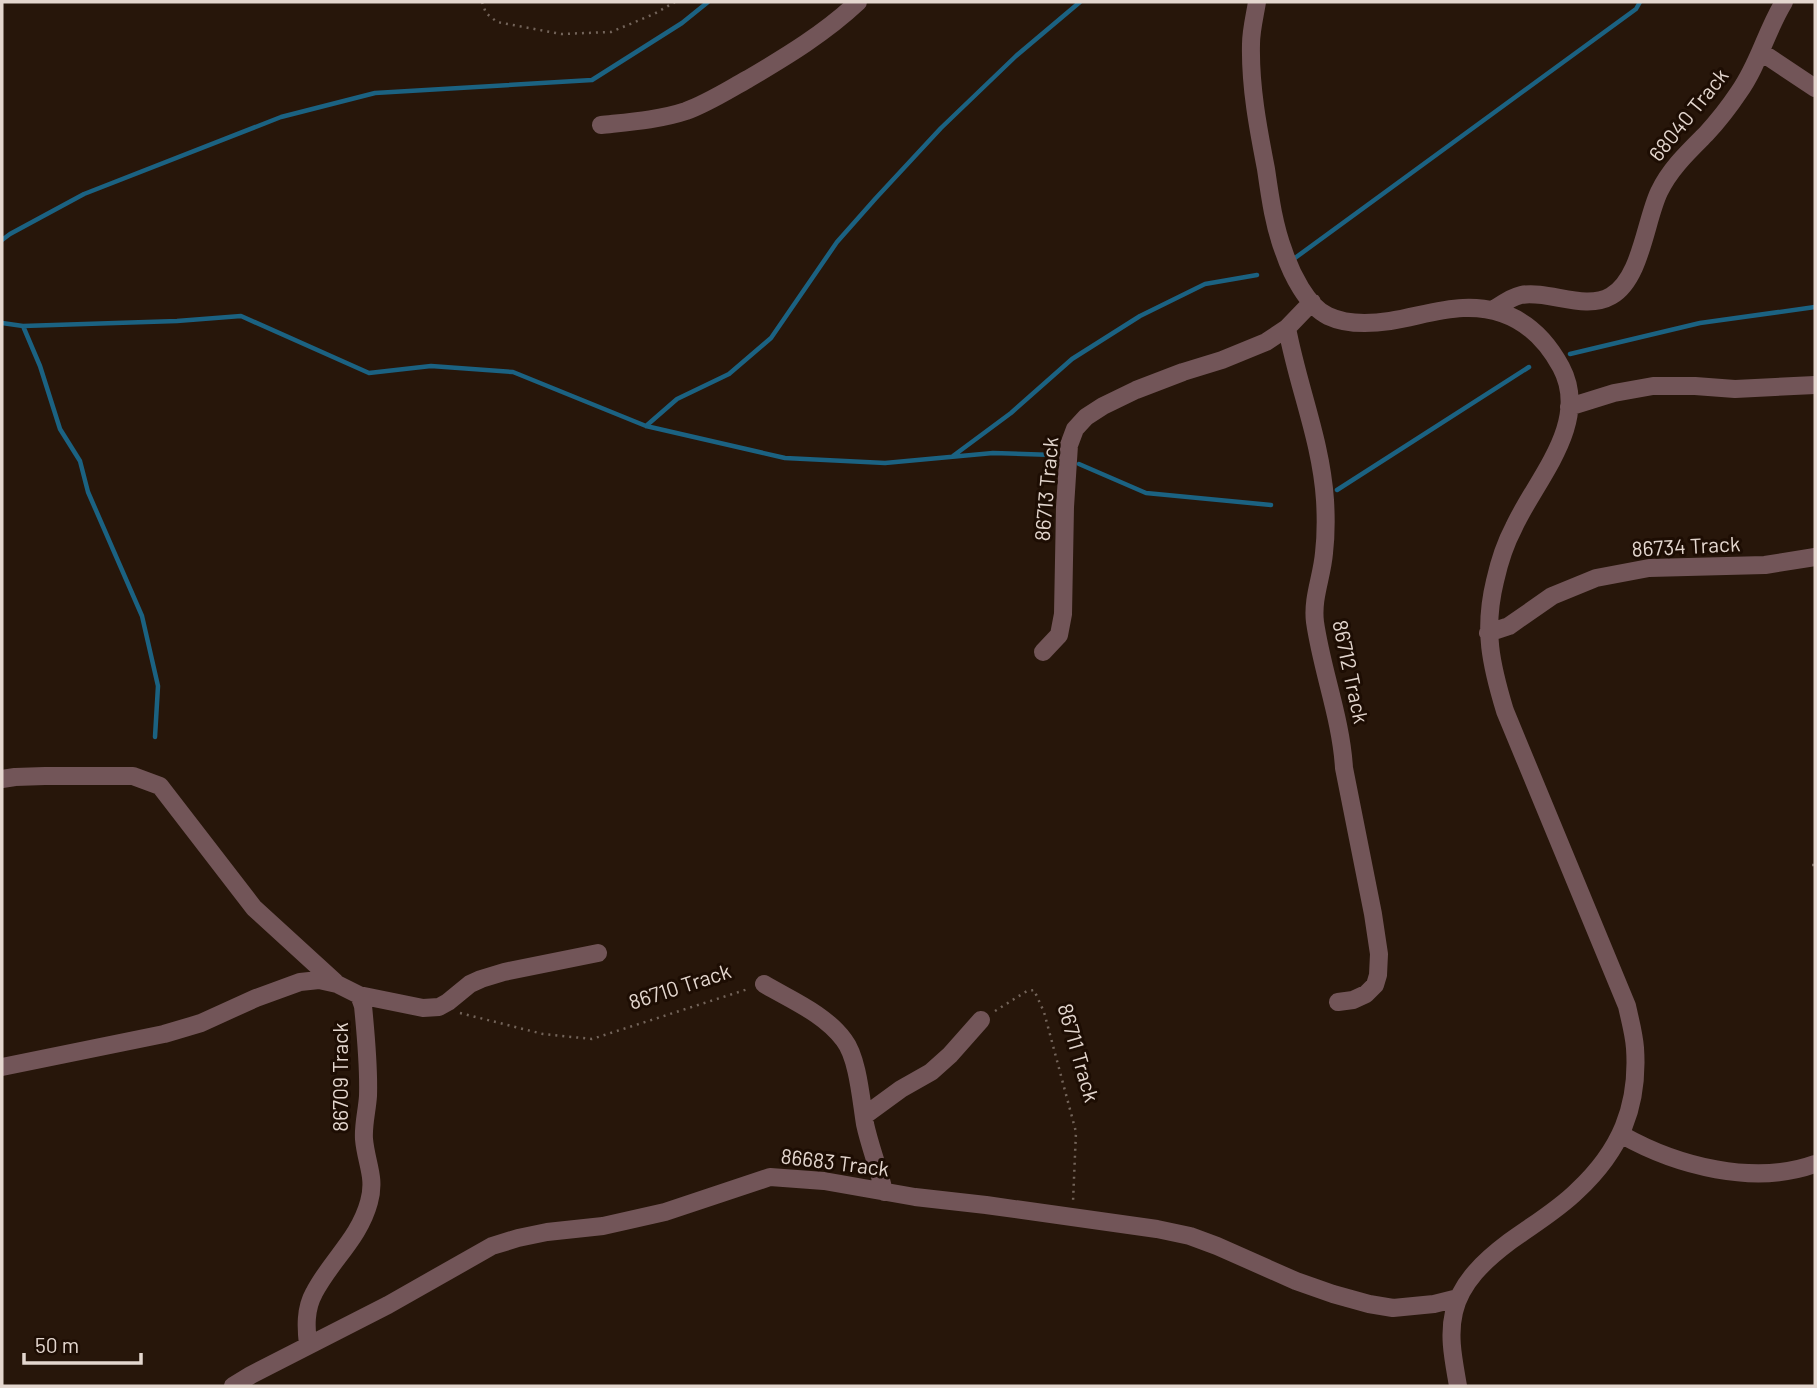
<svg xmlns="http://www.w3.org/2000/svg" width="1817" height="1388" viewBox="0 0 1817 1388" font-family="Barlow,sans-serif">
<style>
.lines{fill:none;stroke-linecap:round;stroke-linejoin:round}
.stream{stroke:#1b6282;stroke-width:4.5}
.path{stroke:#73645a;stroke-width:2.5;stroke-dasharray:2 5;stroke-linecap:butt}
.minor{stroke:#725558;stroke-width:18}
.labels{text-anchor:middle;stroke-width:6;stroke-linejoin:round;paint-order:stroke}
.street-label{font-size:21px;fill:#e4d7cf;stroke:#1d0d03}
</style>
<rect width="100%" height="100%" fill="#27160a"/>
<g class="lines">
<path class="stream" d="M2,240L10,234L84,194L281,117L375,93L592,80L682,23L708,2
M1295,258L1636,9L1640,2
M2,323L23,326L177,321L241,316L369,373L431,366L513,372L646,426L785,458L885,463L993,453L1054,455
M23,326L40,366L60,429L80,461L88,492L142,616L158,686L155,737
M1570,354L1700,323L1815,307
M646,426L677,399L729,374L771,338L837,242L876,198L941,128L1016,56L1080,2
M953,456L1011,413L1072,359L1140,316L1205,284L1257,275
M1079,464L1146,493L1271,505
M1337,490L1529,367"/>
<path class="path" d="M482,2L486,13L497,22L561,34L611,32L654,14L675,2
M1812,865H1815
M995,1011L1027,991L1034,990L1044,1012L1076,1132L1073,1202
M460,1013L543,1034L592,1039L748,989"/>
<path class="minor" d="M1257,2C1255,15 1251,30 1251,44C1250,86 1258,128 1266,169C1270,197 1274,226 1284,252C1291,273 1307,306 1328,316C1347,325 1370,324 1390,321C1415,317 1439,309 1463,308C1508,306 1540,328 1561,367C1591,423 1536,479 1514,527C1505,544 1499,563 1495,581C1483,630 1491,665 1505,711L1627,1006C1630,1020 1634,1034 1635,1048C1639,1107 1620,1151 1577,1191C1558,1210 1531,1226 1509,1242C1485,1260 1461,1282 1454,1312C1448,1337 1454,1362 1458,1386
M1761,52L1815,88
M601,125C629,122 659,120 686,111C708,103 728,90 748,79C787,56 825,33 858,2
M1493,310C1502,304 1511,297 1521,295C1549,290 1585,311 1611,296C1641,279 1645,222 1659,192C1670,169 1688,152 1706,134C1718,121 1729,107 1739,92C1759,64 1766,31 1784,2
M1287,328C1298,387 1321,440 1325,500C1326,517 1326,536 1324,553C1322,577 1312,598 1315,622C1322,671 1341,718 1344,768L1373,914L1379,954L1378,975L1375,985L1366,994L1353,1000L1338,1002
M1569,407L1614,393L1653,386H1695L1735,389L1815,385
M1488,633L1509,626L1552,596L1596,578L1649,568L1765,565L1815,557
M1043,652L1059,635L1063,614L1065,507L1069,445L1075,429L1086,417L1103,406L1136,390L1183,372L1222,360L1266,342L1287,328L1312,302
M2,779L15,777L45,776H133L160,786L254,908L335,982
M764,984C791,1000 825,1014 844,1040C858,1058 861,1100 865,1124C870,1147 879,1169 884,1192
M359,995L423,1008L439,1007L448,1002L470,984L481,979L504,972L598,953
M2,1067L164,1034L201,1023L256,998L300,982L319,980L337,984L359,995L363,1006C366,1036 369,1066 368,1096C367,1111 363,1125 364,1139C366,1163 376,1177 369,1202C359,1239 331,1260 314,1293C305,1309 306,1328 308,1345
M864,1116L901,1089L931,1072L950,1055L981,1020
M1622,1135C1677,1166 1754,1186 1815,1164
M233,1386L251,1375L388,1305L492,1246L518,1238L547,1232L603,1226L665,1212L770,1177L824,1181L915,1197L986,1205L1157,1229L1190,1236L1217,1246L1296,1281L1333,1294L1369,1304L1393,1308L1434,1304L1458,1298"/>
</g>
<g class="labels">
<g class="street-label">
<text transform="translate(1689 115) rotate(-51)" y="7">68040 Track</text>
<text transform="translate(1047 489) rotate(-85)" y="7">86713 Track</text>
<text transform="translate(1686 547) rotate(-3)" y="7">86734 Track</text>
<text transform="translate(1350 672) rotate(78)" y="7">86712 Track</text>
<text transform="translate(680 987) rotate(-18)" y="7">86710 Track</text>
<text transform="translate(1078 1053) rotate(74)" y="7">86711 Track</text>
<text transform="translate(341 1077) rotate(-90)" y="7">86709 Track</text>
<text transform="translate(835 1163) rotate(7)" y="7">86683 Track</text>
</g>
</g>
<rect width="1817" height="1388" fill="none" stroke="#e4d7cf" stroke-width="7"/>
<path d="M24 1353v10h117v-10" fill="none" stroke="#e4d7cf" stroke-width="3.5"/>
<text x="35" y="1353" font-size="21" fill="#e4d7cf" stroke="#1d0d03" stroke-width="5" paint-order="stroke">50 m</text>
</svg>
